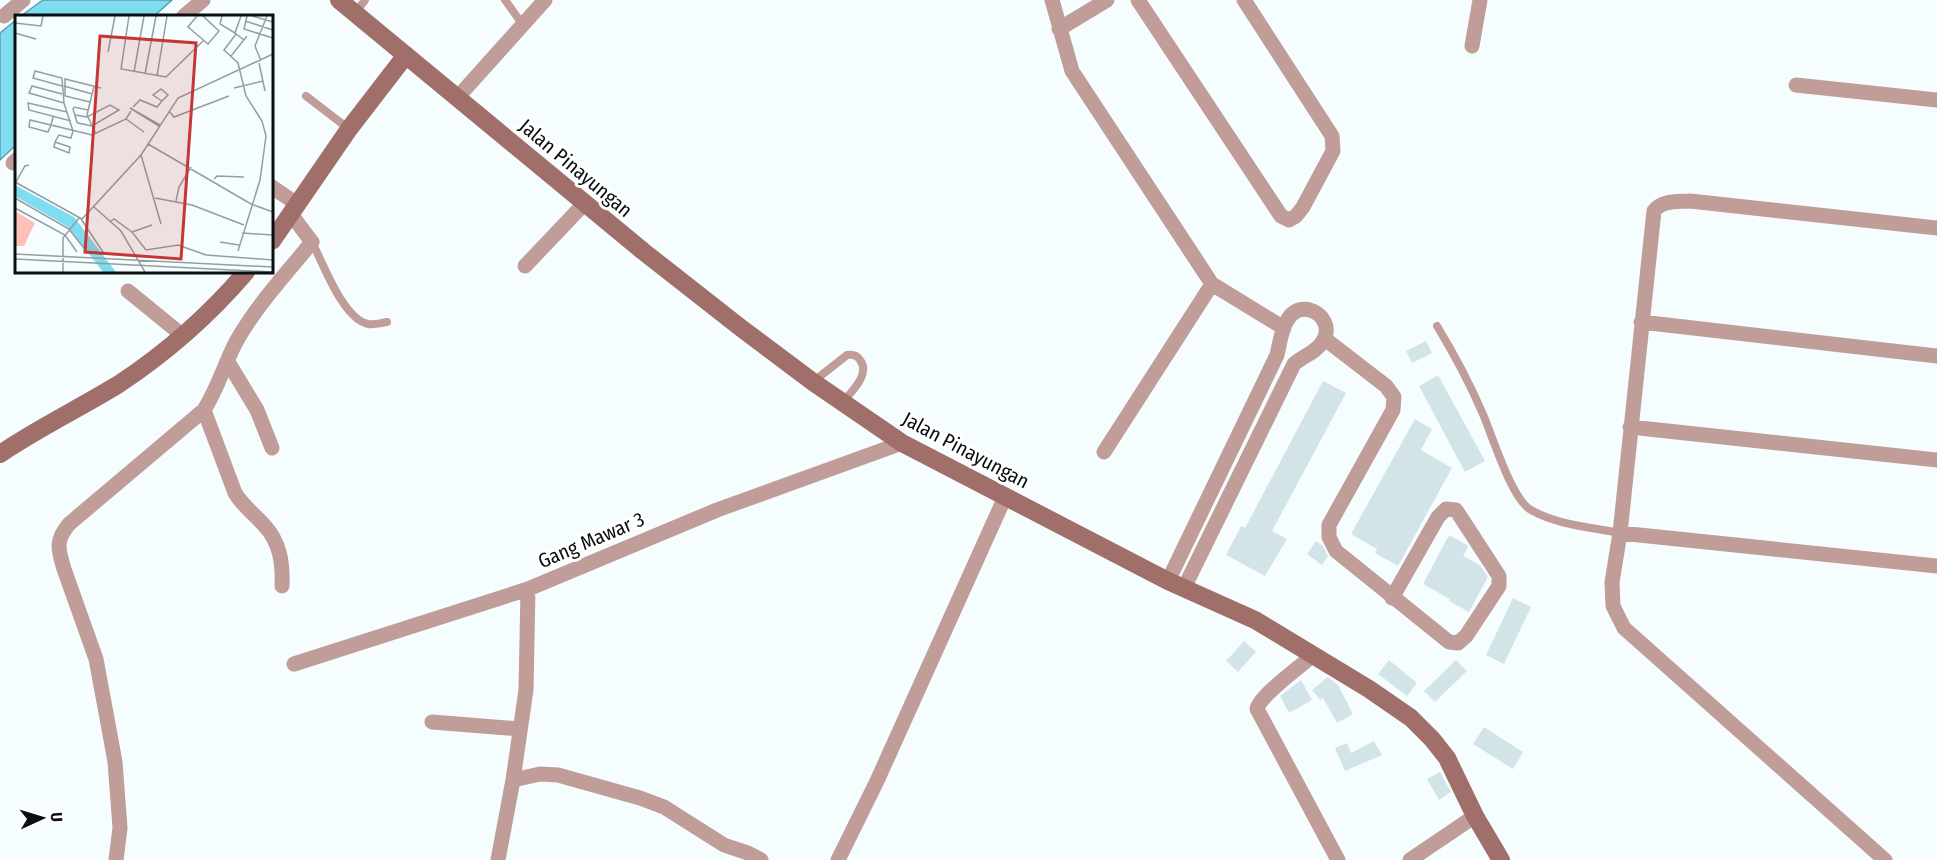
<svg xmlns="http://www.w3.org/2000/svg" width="1937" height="860" viewBox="0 0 1937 860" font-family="'Fira Sans Condensed',sans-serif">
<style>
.water{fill:#7fddf2;stroke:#5c9fae;stroke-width:1.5}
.building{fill:#d3e4e8}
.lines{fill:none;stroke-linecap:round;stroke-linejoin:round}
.lane{stroke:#c09d98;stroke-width:8}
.street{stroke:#c09d98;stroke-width:15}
.secondary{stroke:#a06f69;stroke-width:18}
.labels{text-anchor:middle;stroke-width:6;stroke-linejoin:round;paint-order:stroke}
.street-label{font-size:20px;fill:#090e10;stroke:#fff}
.inset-road{fill:none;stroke:#979d9f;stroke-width:1.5}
.view{fill:#c53635;fill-opacity:0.15;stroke:#c53635;stroke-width:3}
.inset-edge{fill:none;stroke:#090e10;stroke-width:3}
</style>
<rect width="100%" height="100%" fill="#f6fdff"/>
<path class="water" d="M43,0H172L154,16H21Z
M16,20V145L0,160V33Z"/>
<path class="building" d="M1426,341L1432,353L1412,363L1406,351Z
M1438,375L1485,461L1465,472L1419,386Z
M1323,381L1346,393L1272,531L1287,539L1265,576L1226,555L1241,526L1245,528Z
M1415,419L1432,429L1421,450L1452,468L1398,566L1375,553L1377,549L1351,534Z
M1449,535L1467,545L1468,547L1463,556L1480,565L1488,577L1469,612L1449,601L1450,599L1423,584Z
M1316,541L1323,546L1328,556L1322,565L1307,554Z
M1513,598L1531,607L1504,664L1486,655Z
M1244,641L1256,652L1238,672L1226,661Z
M1389,660L1417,683L1407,696L1378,674Z
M1456,660L1467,671L1435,702L1424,691Z
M1328,677L1338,685L1353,714L1337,723L1323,698L1320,700L1312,690Z
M1301,680L1312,700L1289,713L1280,696Z
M1484,727L1523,752L1513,769L1473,744Z
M1374,741L1382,755L1345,771L1335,748L1347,743L1351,753Z
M1440,772L1451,792L1439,800L1427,779Z"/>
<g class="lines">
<path class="lane" d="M505,0L523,25
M356,12L365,0
M306,96L349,129
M312,242C323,263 343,319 368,324C375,325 381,323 387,322
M1437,326C1454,354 1469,382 1482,412C1492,434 1511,499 1531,510C1557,525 1591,527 1620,533
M814,381L847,355C853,354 857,355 860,360C871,374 851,392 843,402"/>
<path class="street" d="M1052,0L1072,71L1212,284L1284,328
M1138,0L1281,216L1289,220L1296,216L1303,207L1333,151L1332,136L1244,0
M4,16L23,0
M184,16L203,0
M1059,29L1107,0
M1472,46L1480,0
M1796,85L1937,100
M457,98L545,0
M13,163L16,160
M272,187L297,204
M525,266L584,204
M128,291L182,335
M1641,322L1937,356
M1325,339L1386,386L1394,397L1393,410L1329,525V537L1336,551L1449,642L1458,643L1466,636L1499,586V576L1456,510L1446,509L1438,517L1392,598
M228,362L257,410L272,448
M204,410L235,493C243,506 254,514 264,525C280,542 283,563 282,586
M1630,427L1937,460
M1104,452L1212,284
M1620,533L1937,566
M1168,581L1277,355C1280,343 1281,329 1288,319C1302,296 1337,318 1323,341C1317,352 1303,356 1294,364L1184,588
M1312,656C1300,667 1260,695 1257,709L1338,860
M294,664L528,589L717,510L902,443
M432,722L520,729
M513,780L540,774L558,775L640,798L664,807L724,845L748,853L761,860
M116,860L120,828L115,762L109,729L96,659L64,569C58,549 55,541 69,524L204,410C218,388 224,365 236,342C256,306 286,274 312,242L290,213
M498,860L513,780L526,690L528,589
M838,860L877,781L1005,497
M1410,860L1475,816
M1885,860L1624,628L1613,606L1612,582L1620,533L1654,211C1662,200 1677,202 1690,201L1937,228"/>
<path class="secondary" d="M339,0L644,252L741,328L813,382L902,443L1168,581L1255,620L1369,689L1411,718L1432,739L1447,758L1475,816L1501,860
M272,241L349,129L406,55
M0,454C38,428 80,408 119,384C166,353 210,314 246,272"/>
</g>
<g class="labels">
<g class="street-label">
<text transform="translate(576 168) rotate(40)" y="7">Jalan Pinayungan</text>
<text transform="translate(966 450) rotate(28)" y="7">Jalan Pinayungan</text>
<text transform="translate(591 540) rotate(-23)" y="7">Gang Mawar 3</text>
</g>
</g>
<g transform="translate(15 15)">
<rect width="258" height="258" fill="#f6fdff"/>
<path d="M0,196L20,208L9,231H0Z" fill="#ffc0b9"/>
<path d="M0,170L59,202L101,257H88L53,212L0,181Z" fill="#7fddf2"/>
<path class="inset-road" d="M114,1L106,54L151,62L188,26M182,1L173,12L193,29L204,16L188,1M207,1L205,9L220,18M226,1L220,18L229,25M232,1L229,14L258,23M237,1L258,7M230,6L258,15M0,8L26,11L28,1M0,18L21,24M221,19L209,35L223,48L231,81L247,106L251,121L245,165L223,236M93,37L100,1M216,41L232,21M246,46L240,31L252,1M244,48L250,76M119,57L129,1M130,59L141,1M142,61L152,1M49,71L77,79M79,71L72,100L81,119M219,73L248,66M47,79L17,71L14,78L49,88M75,87L50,81V64L86,73M118,92L125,85L142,92L147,86L153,80L146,74L138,80L147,86M154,96L159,102L214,81M52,97L13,88L14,95L56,106M60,100L72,102L95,90L104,95L77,111L63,108L62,107L58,94L59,92L73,95M38,102L36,110L15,105L14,112L33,117L36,110L77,120L111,104L116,96M111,104L129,117M144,111L115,93L145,110M40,127L55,132L54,138L39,132L40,127L44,120L56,123L58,116L49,88L47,63L20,56L18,63L47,71M133,129L236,189L258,197M126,140L146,209M199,164L202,161L229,162M0,167L67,204L126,140L163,83L258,39M1,167L10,151L14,150M0,183L54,214L72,237M140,183L177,190L229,210M161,186L164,172L176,152M79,192L106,216L130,257M0,193L50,220L62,237M66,204L88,237M96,206L99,204L117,217L131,235L163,230L191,240L258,245M117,217L137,210M227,218L258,220M205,227L224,230M0,239L258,252M0,244L258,257M48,257V223L64,203"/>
<path class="view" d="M85,21L181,28L166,244L70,237Z"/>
<rect width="258" height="258" class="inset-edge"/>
</g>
<g transform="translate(42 818) rotate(86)" stroke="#ffffff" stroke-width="4.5" paint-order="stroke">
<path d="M0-4.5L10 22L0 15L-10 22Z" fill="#090e10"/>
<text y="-9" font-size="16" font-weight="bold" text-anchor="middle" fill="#090e10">U</text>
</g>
</svg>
